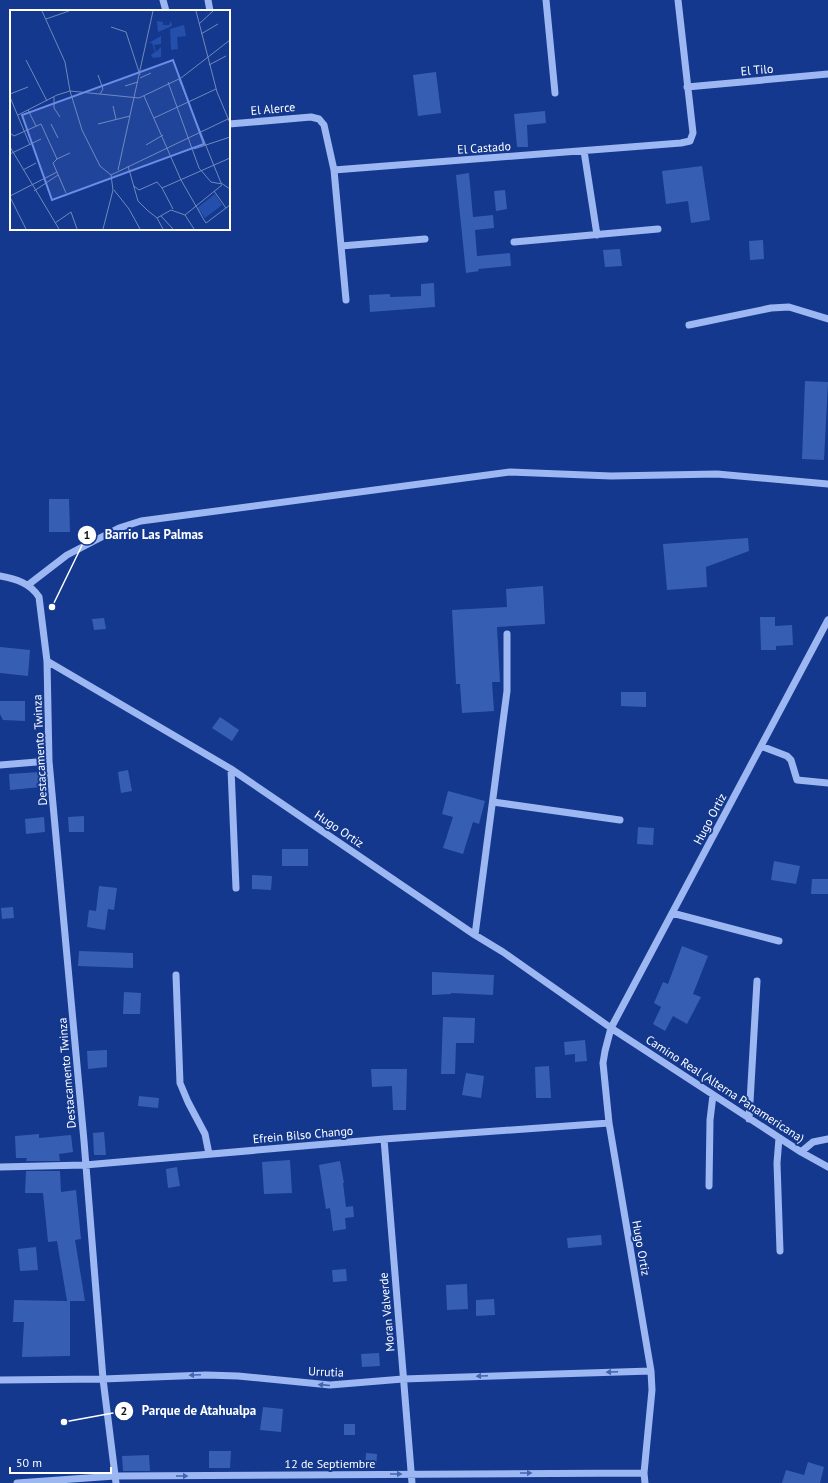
<svg xmlns="http://www.w3.org/2000/svg" width="828" height="1483" viewBox="0 0 828 1483" font-family="'PT Sans',sans-serif">
<style>
.building{fill:#365fb4}
.lines{fill:none;stroke-linecap:round;stroke-linejoin:round}
.minor{stroke:#9cb7f1;stroke-width:7}
.oneway{fill:#4364b0}
.labels{text-anchor:middle;stroke-width:4;stroke-linejoin:round;paint-order:stroke}
.street-label{font-size:12px;fill:#fff;stroke:#13388d}
.inset-road{fill:none;stroke:#7188bb;stroke-width:1}
.view{fill:#6c8ce6;fill-opacity:0.15;stroke:#6c8ce6;stroke-width:2}
.inset-edge{fill:none;stroke:#fff;stroke-width:2}
.leader{fill:none;stroke:#fff;stroke-width:1.5}
.callout-dot{fill:#fff;stroke:#13388d;stroke-width:1.5}
.mark-label{font-size:12px;text-anchor:middle;font-weight:bold;fill:#111}
.callout-label{font-size:13px;text-anchor:middle;font-weight:bold;fill:#fff;stroke:#13388d;stroke-width:4;stroke-linejoin:round;paint-order:stroke}
</style>
<rect width="100%" height="100%" fill="#13388d"/>
<path class="building" d="M436,72L441,113L418,116L413,75Z
M545,111L546,123L527,125L528,147H517L514,114Z
M702,166L710,220L691,223L688,201L666,204L662,171Z
M469,173L473,217L493,215L494,228L475,230L477,256L510,253L511,266L478,269L479,271L466,273L456,175Z
M505,190L507,209L496,211L494,191Z
M763,240L764,259L750,260L749,241Z
M620,249L622,266L605,267L603,250Z
M434,283L435,307L370,312L369,295L390,294V297L421,296V284Z
M805,381L828,382L824,460L802,459Z
M49,499H69L70,532H49Z
M748,538L749,551L706,567L707,587L667,590L663,544Z
M543,586L545,624L497,627L500,682H492L494,711L462,713L460,684H456L452,610L507,607L506,589Z
M760,617H775V626L792,625L793,645L776,646V650H761Z
M104,618L106,629L94,630L92,619Z
M0,647L30,650L28,676L0,673Z
M621,692H646V707L621,706Z
M0,701H25V721L3,720L0,714Z
M220,717L239,730L232,741L212,728Z
M128,770L132,791L121,793L118,772Z
M40,772L41,787L10,790L9,774Z
M448,791L485,801L479,824L473,822L463,854L443,848L453,817L442,814Z
M84,816V832H69L68,817Z
M44,817L45,832L26,834L25,819Z
M638,827L654,828L653,845L637,844Z
M282,849H308V866H282Z
M774,861L800,866L796,884L771,880Z
M252,875L272,876L271,890L252,889Z
M812,879H828V894H811Z
M99,886L117,888L114,910L108,909L105,930L87,927L89,910L96,911Z
M13,907L14,918L2,919L1,908Z
M682,946L708,956L693,994L701,997L687,1024L673,1016L665,1031L653,1024L661,1007L654,1003L663,982L668,984Z
M79,951L133,953V968L78,966Z
M432,972L494,975L493,995L451,993V994L432,995Z
M124,992L141,993L140,1014H123Z
M443,1017L475,1018L474,1043H456L455,1074H441Z
M585,1040L587,1061L575,1062V1054L565,1055L564,1042Z
M107,1050V1067L88,1069L87,1051Z
M549,1066L551,1098H536L535,1067Z
M371,1069H407L406,1110H393L392,1086L372,1087Z
M466,1073L484,1076L481,1098L462,1095Z
M139,1096L159,1098L158,1108L138,1106Z
M104,1132L106,1155H94L93,1133Z
M39,1134V1138L71,1135L73,1152L59,1154L60,1161H26L27,1158H16L15,1136Z
M290,1160L292,1193L264,1194L262,1162Z
M340,1161L344,1183H343L346,1207L353,1206L354,1217L345,1218L346,1229L333,1231L330,1208L326,1209L319,1165Z
M177,1167L180,1186L168,1188L166,1169Z
M26,1171H60L61,1192L76,1190L81,1239L75,1240L85,1301H70V1356L22,1357L24,1322H13L14,1300L67,1301L57,1241L48,1242L43,1193H25Z
M601,1235L602,1245L568,1248L567,1238Z
M36,1247L38,1270L20,1271L18,1249Z
M346,1269L347,1281L333,1282L332,1270Z
M467,1284L468,1309L447,1310L446,1285Z
M494,1299L495,1315L476,1316V1300Z
M379,1353L380,1366L362,1367L361,1354Z
M263,1407L283,1409L281,1432L260,1430Z
M344,1424H355V1435H344Z
M209,1451H231L230,1468H209Z
M366,1453L377,1454L376,1469L365,1468Z
M149,1455L150,1471H123L122,1456Z
M808,1462L824,1467L820,1483H782L786,1470L804,1475Z"/>
<g class="lines">
<path class="minor" d="M163,0L166,11
M208,0L210,11
M546,0L555,93
M687,87L828,74
M229,124L311,117L319,119L324,125L334,170L681,143L690,141L693,133L678,0
M584,151L597,235
M334,170L346,300
M514,242L658,229
M341,246L425,239
M689,325L771,308L789,307L828,319
M0,576C16,579 30,583 39,597L47,661L49,761L84,1141L103,1379L116,1483
M28,585L67,555L119,528L141,521L510,472L611,476L717,474L828,484
M47,661L231,769L475,935L503,952L611,1028L801,1152L828,1167
M761,746L787,756L791,760L797,780L828,783
M0,765L49,761
M231,769L236,888
M493,802L620,820
M672,913L779,941
M475,935L507,691V634
M176,975L180,1083L188,1102L205,1134L209,1154
M749,1119L757,981
M779,1138L777,1163L780,1251
M384,1139L412,1483
M801,1152L813,1142L828,1139
M0,1167L85,1165L384,1139L609,1123
M709,1186L710,1120L713,1095
M0,1380L103,1379L206,1375L238,1376L330,1385L403,1379L651,1371
M17,1483L115,1476L644,1473
M645,1483L644,1473L652,1390L651,1371L609,1123L603,1063L605,1051L611,1028L828,620"/>
</g>
<defs><path id="oneway-solid" d="M-6-.8H1V-3.2L6.5 0L1 3.2V.8H-6Z"/></defs>
<g class="oneway">
<use href="#oneway-solid" transform="translate(612 1372) rotate(178)"/>
<use href="#oneway-solid" transform="translate(195 1375) rotate(178)"/>
<use href="#oneway-solid" transform="translate(482 1376) rotate(178)"/>
<use href="#oneway-solid" transform="translate(324 1385) rotate(-175)"/>
<use href="#oneway-solid" transform="translate(526 1473)"/>
<use href="#oneway-solid" transform="translate(396 1474)"/>
<use href="#oneway-solid" transform="translate(182 1476)"/>
</g>
<g class="labels">
<g class="street-label">
<text transform="translate(757 70) rotate(-5)" y="4">El Tilo</text>
<text transform="translate(273 109) rotate(-5)" y="4">El Alerce</text>
<text transform="translate(484 148) rotate(-4)" y="4">El Castado</text>
<text transform="translate(40 750) rotate(-93)" y="4">Destacamento Twinza</text>
<text transform="translate(710 819) rotate(-62)" y="4">Hugo Ortiz</text>
<text transform="translate(339 829) rotate(34)" y="4">Hugo Ortiz</text>
<text transform="translate(67 1073) rotate(-95)" y="4">Destacamento Twinza</text>
<text transform="translate(725 1089) rotate(33)" y="4">Camino Real (Alterna Panamericana)</text>
<text transform="translate(303 1135) rotate(-5)" y="4">Efrein Bilso Chango</text>
<text transform="translate(641 1248) rotate(80)" y="4">Hugo Ortiz</text>
<text transform="translate(387 1312) rotate(-95)" y="4">Moran Valverde</text>
<text transform="translate(326 1372) rotate(2)" y="4">Urrutia</text>
<text x="330" y="1468">12 de Septiembre</text>
</g>
</g>
<g transform="translate(10 10)">
<rect width="220" height="220" fill="#13388d"/>
<path d="M147,11L153,12V15H159L161,11L162,16L148,22ZM174,15L176,26L167,27L168,39L161,40L160,19ZM151,26V34L144,35L146,42L151,37V47L143,48L141,45L145,42L142,33H139ZM205,184L212,195L195,208L187,198Z" fill="#2450ac"/>
<path class="inset-road" d="M32,1L55,52L60,81L72,120L90,156L101,165M186,1L207,82L220,113M36,9L59,1M189,14L203,1M101,17L116,22L130,65M191,24L208,14M16,50L37,91M199,55L216,46M88,65L93,79L90,84M130,68L141,63M169,69L211,173L220,179M158,72L189,158L201,172L212,174M115,76L128,72M0,84L18,77M134,86L171,170L194,210L196,213L220,195M0,87L20,135M44,87V98L50,107M103,96L106,109M18,100L26,116M8,105L47,85L60,81L129,88L171,68L220,30M144,108L206,79M41,114L48,128M88,114L120,106M0,123L4,126L31,114L47,149L43,153L56,183M136,135L153,125M0,137L49,219M184,139L220,127M0,144L31,129M47,149L60,143M118,156L128,191L137,200L147,208L161,200L175,205M13,160L26,153M108,160L143,1M101,165L220,108M124,176L129,180L147,172L152,178L220,148M152,178L163,199M104,180L119,199L130,219M24,181L48,165M204,181L216,198M0,186L47,162M0,187L16,219M175,205L212,175M175,205L184,219M151,206L163,219M147,208L153,219M45,213L61,202L67,219M93,219L103,180L101,165"/>
<path class="view" d="M163,50L194,134L42,190L12,105Z"/>
<rect width="220" height="220" class="inset-edge"/>
</g>
<path class="leader" d="M52 607L87 535M64 1422L124 1411"/>
<g class="callout-dot">
<circle cx="52" cy="607" r="4"/>
<circle cx="64" cy="1422" r="4"/>
<circle cx="87" cy="535" r="10"/>
<circle cx="124" cy="1411" r="10"/>
</g>
<g class="mark-label">
<text x="87" y="539">1</text>
<text x="124" y="1415">2</text>
</g>
<g class="callout-label">
<text x="154" y="539">Barrio Las Palmas</text>
<text x="199" y="1415">Parque de Atahualpa</text>
</g>
<path d="M10 1467v6h101v-6" fill="none" stroke="#ffffff" stroke-width="2"/>
<text x="16" y="1467" font-size="12" fill="#ffffff" stroke="#13388d" stroke-width="3" paint-order="stroke">50 m</text>
</svg>
